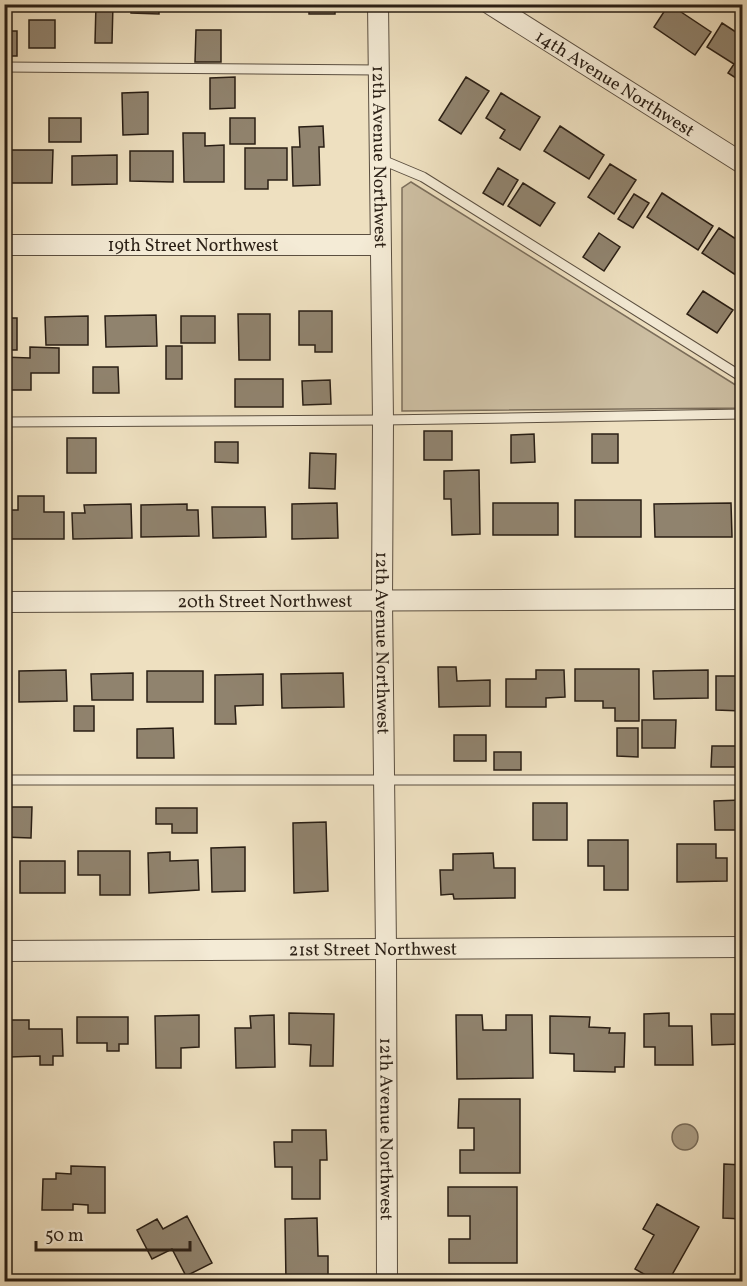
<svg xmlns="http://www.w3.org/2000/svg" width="747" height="1286" viewBox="0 0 747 1286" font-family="Vollkorn,serif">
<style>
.green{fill:#cdbfa3;stroke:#7c6f5c;stroke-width:1.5}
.water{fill:#ab9e86;stroke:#776b59;stroke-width:1.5}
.building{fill:#90836e;stroke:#2a1f15;stroke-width:1.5}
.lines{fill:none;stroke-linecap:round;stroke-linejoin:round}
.service-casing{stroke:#5b4f40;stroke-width:11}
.minor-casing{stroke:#5b4f40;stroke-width:22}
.service{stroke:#f4ebd6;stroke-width:9}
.minor{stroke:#f4ebd6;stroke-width:20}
.labels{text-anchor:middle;stroke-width:4.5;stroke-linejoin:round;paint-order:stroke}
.street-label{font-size:18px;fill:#2a1f15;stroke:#f4ebd6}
</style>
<rect width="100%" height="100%" fill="#eee0c0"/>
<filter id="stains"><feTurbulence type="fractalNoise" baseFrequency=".00333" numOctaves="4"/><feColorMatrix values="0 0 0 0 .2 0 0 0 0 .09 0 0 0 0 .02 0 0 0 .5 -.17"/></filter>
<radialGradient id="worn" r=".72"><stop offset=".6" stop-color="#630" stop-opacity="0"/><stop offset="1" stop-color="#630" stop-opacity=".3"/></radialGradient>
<path class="green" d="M411,182L742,389V408L402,411V188Z"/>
<path class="water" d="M672 1137a13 13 0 1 1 26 0a13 13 0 1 1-26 0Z"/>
<path class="building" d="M55,4H84V10L55,9Z
M96,4H113L112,43H95Z
M131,4H159V14L131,13Z
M309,4H335V14H309Z
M669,4L711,32L695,55L654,27Z
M29,20H55V48H29Z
M722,23L742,36V82L728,73L734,64L707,47Z
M196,30H221V62H195Z
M4,31H17V56H4Z
M235,77V108L210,109V78Z
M466,77L489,91L461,134L439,120Z
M148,92V134L123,135L122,93Z
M501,93L540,117L520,150L500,138L505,130L486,118Z
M49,118H81V142H49Z
M230,118H255V144H230Z
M323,126L324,147H319L320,185L293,186L292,147H300L299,127Z
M560,126L604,155L589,179L544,151Z
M183,133H205V146L224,145V182H184Z
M245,148H287V180H268V189H245Z
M11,150H53L52,183H10Z
M130,151H173V182L130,181Z
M117,155V184L72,185V156Z
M610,164L636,180L614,214L588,197Z
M498,168L518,180L503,205L483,193Z
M523,183L555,203L540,226L508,206Z
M662,193L713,226L698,250L647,217Z
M634,194L649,203L633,228L618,219Z
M719,228L742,243V279L702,253Z
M599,233L620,247L604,271L583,257Z
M703,291L733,310L717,333L687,314Z
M299,311H332V352H315V345H299Z
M238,314H270V360H239Z
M156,315L157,346L106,347L105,316Z
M88,316V345H46L45,317Z
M181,316H215V343H181Z
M4,318H17V350H4Z
M166,346H182V379H166Z
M30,347L59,348V373H31V390H4V357L30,358Z
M93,367H118L119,393H93Z
M235,379H283V407H235Z
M330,380L331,404L303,405L302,381Z
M424,431H452V460H424Z
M534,434L535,462L511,463V435Z
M592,434H618V463H592Z
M67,438H96V473H67Z
M215,442H238V463L215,462Z
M310,453L336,454L335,489L309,488Z
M479,470L480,534L452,535L451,499H444V471Z
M18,496H44V512H64V539H4V510H18Z
M575,500H641V537H575Z
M337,503L338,538L292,539V504Z
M493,503H558V535H493Z
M731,503L732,537H655L654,504Z
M131,504L132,538L73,539L72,513H85L84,505Z
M187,504V510H198L199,536L141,537V505Z
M212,507H265L266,537L213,538Z
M438,667H456L457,681L490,680V706L439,707Z
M575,669H639V721H615V708H603V701H575Z
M66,670L67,701L19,702V671Z
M536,670H564L565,697L546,698V707H506V679H536Z
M708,670V698L654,699L653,671Z
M147,671H203V702H147Z
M133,673V700H92L91,674Z
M343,673L344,707L282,708L281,674Z
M263,674V705L235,706L236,724H215V675Z
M716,676H742V711L716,710Z
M74,706H94V731H74Z
M642,720H676L675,748H642Z
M173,728L174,758H137V729Z
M617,728H638V757L617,756Z
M454,735H486V761H454Z
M712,746H742V767H711Z
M494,752H521V770H494Z
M741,800L742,830H715L714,801Z
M533,803H567V840H533Z
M4,807H32L31,838L4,837Z
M156,808H197V833H172V824H156Z
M326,822L328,891L294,893L293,823Z
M588,840H628V890H604V866H588Z
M677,844H716V858H727V881L677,882Z
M245,847V891L212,892L211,848Z
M78,851H130V895H100V875H78Z
M170,852V861L198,860L199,890L149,893L148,853Z
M493,853L494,868H515V898L454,899L453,894L441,895L440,870H453V854Z
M20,861H65V893H20Z
M289,1013L334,1014L333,1066H310L311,1045L289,1044Z
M669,1013V1026H692L693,1065H655V1047H644V1014Z
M711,1014H742V1044L712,1045Z
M199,1015V1047L181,1048V1068H156L155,1016Z
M274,1015L275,1067L236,1068L235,1028H251L250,1016Z
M456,1015H482L483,1030H506V1015H532L533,1078L457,1079Z
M550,1016L590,1017L589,1027L610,1028L609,1033H625L624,1067H615V1072L574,1071V1054L550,1053Z
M77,1017H128V1044H119V1051H107V1043H77Z
M10,1020H29V1029H62L63,1056H53V1065H40V1056L10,1057Z
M459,1099H520V1173H460V1150H474V1128H458Z
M292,1130H326L327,1160H320V1199H292V1167H275L274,1142H292Z
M724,1164L742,1165V1219L723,1218Z
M71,1166L105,1167V1213H88V1205L73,1204V1210H42L43,1179H56V1173L71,1174Z
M448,1187H517V1263H449V1239H470V1216H448Z
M657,1204L699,1227L668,1282H658L635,1269L654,1235L643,1229Z
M187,1216L212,1263L186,1276L172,1249L152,1259L137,1230L157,1219L163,1229Z
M317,1218L318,1256H328V1282H286L285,1219Z
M456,1277H526V1282H456Z"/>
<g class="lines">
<defs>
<path id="service" d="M4,67L378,70
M380,159L423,177L742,377
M4,422L383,420L742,414
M4,780H742"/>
<g id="minor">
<path id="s1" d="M378,4L383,420L382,601L386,948L387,1282"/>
<path id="s2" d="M490,4L742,163"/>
<path id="s3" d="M4,245H380"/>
<path id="s4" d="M4,602L742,599"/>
<path id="s5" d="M4,951L742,947"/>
</g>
</defs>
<use href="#service" class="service-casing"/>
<use href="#minor" class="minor-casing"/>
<use href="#service" class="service"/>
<use href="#minor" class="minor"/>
</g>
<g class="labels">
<g class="street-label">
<text dy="6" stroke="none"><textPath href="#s2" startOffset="148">14th Avenue Northwest</textPath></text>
<text dy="6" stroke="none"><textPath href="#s1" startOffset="153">12th Avenue Northwest</textPath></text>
<text dy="6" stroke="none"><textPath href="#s3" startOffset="189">19th Street Northwest</textPath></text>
<text dy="6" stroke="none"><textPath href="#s4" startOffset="261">20th Street Northwest</textPath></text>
<text dy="6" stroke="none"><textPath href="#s1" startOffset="639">12th Avenue Northwest</textPath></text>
<text dy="6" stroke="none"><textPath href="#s5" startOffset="369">21st Street Northwest</textPath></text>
<text dy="6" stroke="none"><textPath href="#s1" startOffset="1125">12th Avenue Northwest</textPath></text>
</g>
</g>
<rect width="747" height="1286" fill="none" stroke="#eee0c0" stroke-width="24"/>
<rect x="6" y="6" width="735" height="1274" fill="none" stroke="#2a1f15" stroke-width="3"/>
<rect x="12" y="12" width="723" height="1262" fill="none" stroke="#2a1f15" stroke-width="1.5"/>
<path d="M36 1241v9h154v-9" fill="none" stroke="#2a1f15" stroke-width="3"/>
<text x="45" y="1241" font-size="18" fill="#2a1f15" stroke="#f4ebd6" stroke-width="4.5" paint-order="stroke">50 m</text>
<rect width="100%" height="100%" filter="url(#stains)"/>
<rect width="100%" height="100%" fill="url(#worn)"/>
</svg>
